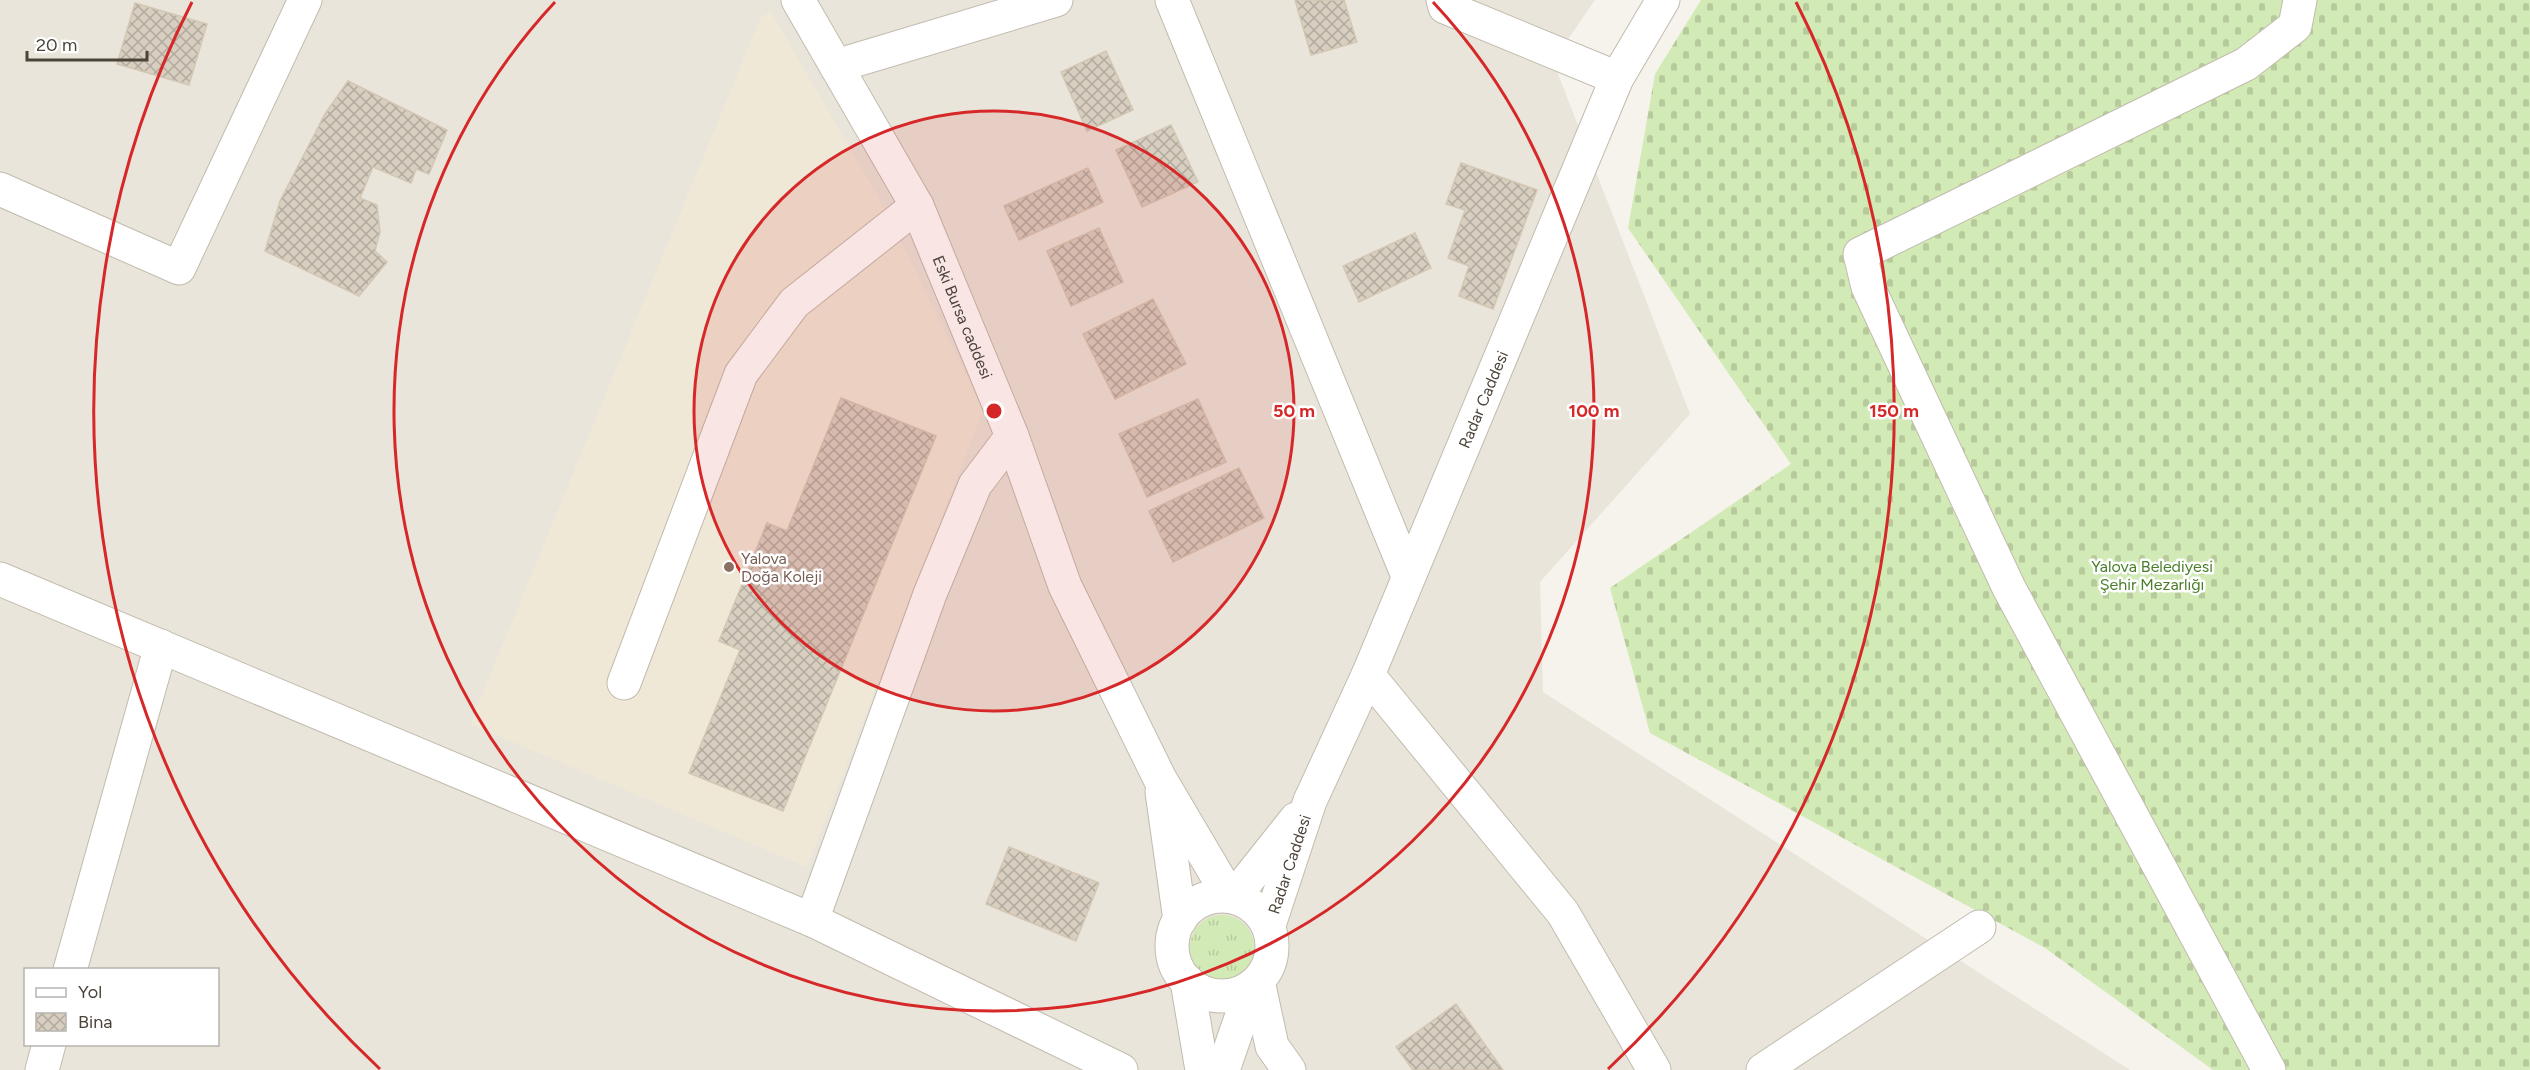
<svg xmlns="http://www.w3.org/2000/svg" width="2530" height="1070" viewBox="0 0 2530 1070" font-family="Figtree,sans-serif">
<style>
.residential{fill:#eae5da;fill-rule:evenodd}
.education{fill:#efe8d6}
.grass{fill:url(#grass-tufts)}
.cemetery{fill:url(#cemetery-stones)}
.building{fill:url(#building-cross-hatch);stroke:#d3c7b4;stroke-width:1.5}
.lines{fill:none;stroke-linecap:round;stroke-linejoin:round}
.minor-casing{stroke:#c2bbae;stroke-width:35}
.minor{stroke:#fff;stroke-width:33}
.ring{fill:none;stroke:#d62828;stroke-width:3}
.education-dot{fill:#8d6e63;stroke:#fff;stroke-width:2}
.labels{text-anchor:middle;stroke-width:5;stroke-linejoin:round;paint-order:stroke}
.street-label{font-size:16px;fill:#4b4439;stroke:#fff}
.education-label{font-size:16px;fill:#785e54;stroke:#fff;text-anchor:start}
.park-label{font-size:16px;fill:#4a7f2a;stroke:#fff}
.centre{fill:#d62828;stroke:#fff;stroke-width:3}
.ring-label{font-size:18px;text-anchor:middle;font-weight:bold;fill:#d62828;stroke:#fff;stroke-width:5;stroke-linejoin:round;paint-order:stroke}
</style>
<defs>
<pattern id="grass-tufts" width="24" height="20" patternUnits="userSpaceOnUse" patternTransform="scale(1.5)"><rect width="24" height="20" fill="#d2eab5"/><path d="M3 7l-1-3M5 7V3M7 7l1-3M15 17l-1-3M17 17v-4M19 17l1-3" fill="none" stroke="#b6ca9c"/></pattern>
<pattern id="cemetery-stones" width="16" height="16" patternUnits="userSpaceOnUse" patternTransform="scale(1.5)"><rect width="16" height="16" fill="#d2eab5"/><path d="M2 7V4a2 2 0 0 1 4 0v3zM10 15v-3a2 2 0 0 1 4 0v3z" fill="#b6ca9c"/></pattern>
<pattern id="building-cross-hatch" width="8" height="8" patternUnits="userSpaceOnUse" patternTransform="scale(1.5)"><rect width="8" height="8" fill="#d8cfc1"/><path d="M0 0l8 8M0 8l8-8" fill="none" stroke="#b1aa9e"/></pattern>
</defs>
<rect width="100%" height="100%" fill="#f6f3ec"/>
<path class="residential" d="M0,0H1595L1553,61L1690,414L1540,582L1543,692L2130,1070H0ZM26,970H218V1044H26Z"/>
<path class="education" d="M771,12L882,204L983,410L807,867L470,724L761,17Z"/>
<path class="grass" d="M1190 947a32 32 0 1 1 64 0a32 32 0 1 1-64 0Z"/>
<path class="cemetery" d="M1701,0H2530V1070H2213L2045,948L1650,733L1610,588L1791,464L1628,228L1655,74Z"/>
<path class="building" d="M1295,0H1344L1357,42L1311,55Z
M135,3L207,24L189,85L117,64Z
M1106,51L1133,110L1087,131L1061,72Z
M348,81L447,130L429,174L416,169L411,183L373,167L360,198L377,205L380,232L375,251L387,262L359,296L265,251L280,201L325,114Z
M1171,125L1198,182L1142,207L1116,150Z
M1461,163L1537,190L1493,309L1459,296L1469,266L1448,258L1465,210L1446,204Z
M1088,168L1103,202L1019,240L1004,206Z
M1099,228L1123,282L1071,306L1047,251Z
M1415,233L1431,268L1359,302L1343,266Z
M1153,299L1186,364L1115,399L1083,334Z
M841,398L936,436L783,811L689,773L740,650L719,641L767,523L787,531Z
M1198,399L1226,462L1147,497L1119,434Z
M1239,468L1264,518L1173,562L1149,511Z
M1009,847L1099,883L1076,941L986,904Z
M1456,1004L1503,1070H1413L1396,1047Z"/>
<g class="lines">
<defs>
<g id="minor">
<path id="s1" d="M798,0L917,206L1012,436L1065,586L1160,779L1229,896"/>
<path d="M1172,0L1408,576"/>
<path d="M1443,0L1445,7L1617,78"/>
<path d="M836,66L1056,0"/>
<path d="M0,189L179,268L305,0"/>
<path d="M0,579L812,920L1121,1070"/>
<path d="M1368,675L1563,913L1654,1070"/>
<path d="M624,683L741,374L794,303L917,206"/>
<path d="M1162,792L1180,920"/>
<circle cx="1222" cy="946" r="50"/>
<path d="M1234,897L1296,819"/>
<path d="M812,920L930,594L975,485L1012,436"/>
<path id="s2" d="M1269,925L1310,801L1368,675L1617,78L1663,0"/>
<path d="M70,970L161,646"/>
<path d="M1187,981L1202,1070"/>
<path d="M1258,981L1272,1046L1289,1070"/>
<path d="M42,1070L49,1044"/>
<path d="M1223,1070L1252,986"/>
<path d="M1763,1070L1979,927"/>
<path d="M2269,1070L2009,588L1868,287L1860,254L2246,64L2295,26L2300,0"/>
</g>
</defs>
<use href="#minor" class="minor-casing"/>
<use href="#minor" class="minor"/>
</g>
<circle cx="994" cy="411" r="300" fill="#d62828" fill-opacity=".12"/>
<g class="ring">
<circle cx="994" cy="411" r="300"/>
<path d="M1433 2A600 600 0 1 1 555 2"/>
<path d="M380 1069A900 900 0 0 1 192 2M1796 2A900 900 0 0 1 1608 1069"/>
</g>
<circle class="education-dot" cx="729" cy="567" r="6"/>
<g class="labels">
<g class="street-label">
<text dy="6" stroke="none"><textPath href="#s1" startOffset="358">Eski Bursa caddesi</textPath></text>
<text dy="6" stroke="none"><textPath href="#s2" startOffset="568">Radar Caddesi</textPath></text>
<text dy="6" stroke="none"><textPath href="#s2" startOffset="64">Radar Caddesi</textPath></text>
</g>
<g class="education-label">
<text x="741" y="564">Yalova<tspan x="741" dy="18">Doğa Koleji</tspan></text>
</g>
<g class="park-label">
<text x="2152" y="572">Yalova Belediyesi<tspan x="2152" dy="18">Şehir Mezarlığı</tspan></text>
</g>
</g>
<circle cx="994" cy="411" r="9" class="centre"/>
<g class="ring-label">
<text x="1294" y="417">50 m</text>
<text x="1594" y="417">100 m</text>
<text x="1894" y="417">150 m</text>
</g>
<rect x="24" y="968" width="195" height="78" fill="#ffffff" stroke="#b7b4b0" stroke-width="1.5"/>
<rect x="36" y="988" width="30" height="9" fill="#ffffff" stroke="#b7b4b0" stroke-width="1.5"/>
<text x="78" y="998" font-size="18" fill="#4b4439">Yol</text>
<rect x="36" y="1013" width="30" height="18" fill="url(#building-cross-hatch)" stroke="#b7b4b0" stroke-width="1.5"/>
<text x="78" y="1028" font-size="18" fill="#4b4439">Bina</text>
<path d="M27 51v9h120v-9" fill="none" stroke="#4b4439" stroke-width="3"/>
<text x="36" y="51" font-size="18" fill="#4b4439" stroke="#ffffff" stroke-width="4.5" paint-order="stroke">20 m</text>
</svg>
